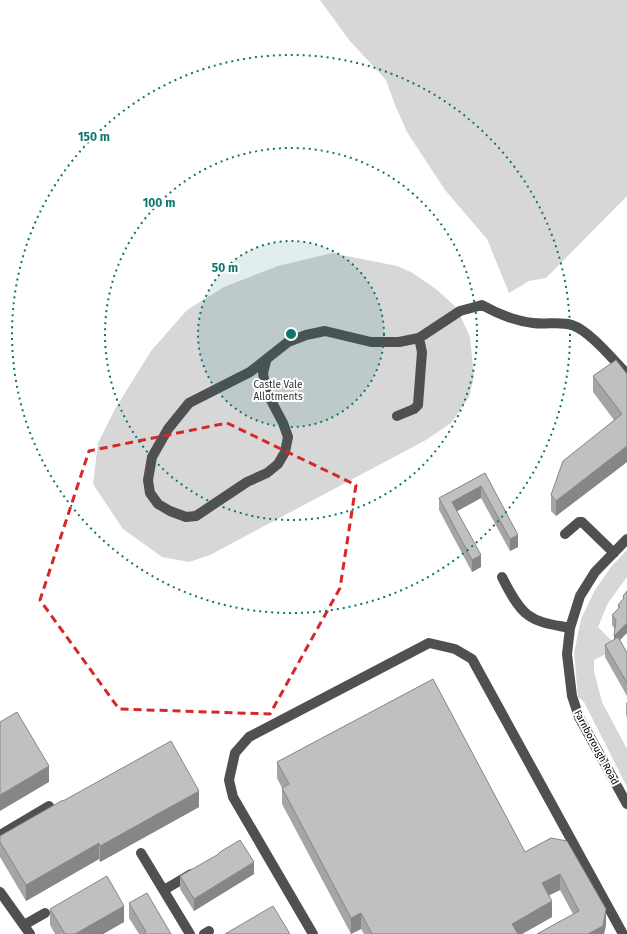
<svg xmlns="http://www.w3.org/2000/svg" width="627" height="934" viewBox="0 0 627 934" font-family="'Fira Sans',sans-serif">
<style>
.green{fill:#d7d7d7}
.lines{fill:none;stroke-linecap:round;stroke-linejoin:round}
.minor{stroke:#505050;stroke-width:10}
.wall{fill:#a5a5a5}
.shaded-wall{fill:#868686}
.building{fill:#c0c0c0;stroke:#868686}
.marked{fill:none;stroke:#d62828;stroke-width:3;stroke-dasharray:8 5;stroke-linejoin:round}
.ring{fill:none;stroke:#0f766e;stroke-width:2;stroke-dasharray:2 4}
.labels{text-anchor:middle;stroke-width:4;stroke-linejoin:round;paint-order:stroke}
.park-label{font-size:10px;fill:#2e2e2e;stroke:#fff}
.street-label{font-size:10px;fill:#000;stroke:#fff}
.centre{fill:#0f766e;stroke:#fff;stroke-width:2}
.ring-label{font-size:12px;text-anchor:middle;font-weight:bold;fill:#0f766e;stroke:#fff;stroke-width:4;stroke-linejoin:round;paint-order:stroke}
</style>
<rect width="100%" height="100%" fill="#fff"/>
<path class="green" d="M320,0H627V196L546,278L529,281L509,293L487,239L445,190L407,132L395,105L386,80L349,40Z
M332,253L397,266L411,272L436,289L457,308L470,337L474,377L469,397L451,423L426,440L210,555L189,562L162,557L123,529L93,484L98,443L115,409L151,351L187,310L224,287L278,266Z
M627,550V577L608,603L598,627L612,641L610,652L594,660V671L602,702L627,749V787L584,702L578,697L574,653L581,619L595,590L611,567Z"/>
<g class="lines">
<path class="minor" d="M266,361L263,373L266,391L283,423L288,437L285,452L278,464L267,473L247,482L196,516L186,517L170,511L158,504L150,493L148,480L152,457L168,429L189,403L250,372L288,342L306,335L325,331L371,342H399L419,338L460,311L482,305C498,314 514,321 533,323C546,325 559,321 572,325C590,331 614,361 627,374
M397,416L414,409L418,405L422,352L419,338
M565,534L579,522H582L614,553
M627,539L595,572L580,596L570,628L567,654L572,696L579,717L627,804
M502,577C508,589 517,607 528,615C540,624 556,625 570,628
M0,835L49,806
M141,853L190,934
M164,890L191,874
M0,892L30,934
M24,925L45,913
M204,934L209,931
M313,934L233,797L229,780L235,753L249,737L429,643L455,649L472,659L623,934"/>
</g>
<path class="wall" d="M616,360L627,462L556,516L551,511V495L614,420L593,392V376Z
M485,473L518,547L510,551L481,498L457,511L481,567L472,572L439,510V498Z
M627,591L620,640L627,653V696L605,657V645L614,640L615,629L612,625V615L618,609V605L623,600V596Z
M627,702V718L626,715V703Z
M277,762L525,852L551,838L606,925L604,934H537L573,914L560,890L549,895L552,917L522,934H364L361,929L351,934L282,804V788L277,778Z
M63,801L199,807L100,862L99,859L26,901L0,857V836Z
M254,874L194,911L180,889V876Z
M129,903L171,934H139L129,918Z
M50,909L124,922L103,934H55L50,925Z"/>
<path class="shaded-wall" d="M627,446V462L556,516V501Z
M481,486V498L452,514V502Z
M518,535V547L510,551V539Z
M481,555V567L472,572V560Z
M627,623V633L614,646V636Z
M49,766V782L0,811V795Z
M199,791V807L100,862V846Z
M99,843V859L26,901V885Z
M254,862V874L194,911V899Z
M560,874V890L542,899V883Z
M552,901V917L522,934H512V924Z
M124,906V922L103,934H75Z
M606,909V925L604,934H588Z
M361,913V929L351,934V918Z"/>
<path class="building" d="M616,360L627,374V446L556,501L551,495L563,461L622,414L593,376Z
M485,473L518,535L510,539L481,486L452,502L481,555L472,560L439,498Z
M627,591V623L614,636L616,620L612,615L620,607L618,605L624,598L623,596Z
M618,637L627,653V683L605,645Z
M433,679L525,852L551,838L567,841L606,909L603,926L588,934H537L579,911L560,874L542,883L552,901L512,924L518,934H372L361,913L351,918L282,788L289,784L277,762Z
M17,712L49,766L0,795V722Z
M171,741L199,791L100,846L99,843L26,885L0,842V836L63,800V801Z
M240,840L254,862L194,899L180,876L217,855L220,852Z
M107,876L124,906L75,934H65L50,909Z
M147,893L171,934H143L146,932L129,903Z
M273,906L290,934H225Z"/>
<path class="marked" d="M227,423L356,485L340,588L270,714L119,709L40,600L89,451Z"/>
<circle cx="291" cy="334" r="93" fill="#0f766e" fill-opacity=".12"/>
<g class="ring">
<circle cx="291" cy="334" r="93"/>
<circle cx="291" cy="334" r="186"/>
<circle cx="291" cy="334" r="279"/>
</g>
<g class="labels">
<g class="park-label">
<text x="278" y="388">Castle Vale<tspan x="278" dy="12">Allotments</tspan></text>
</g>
<g class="street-label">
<text transform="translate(597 747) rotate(62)" y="4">Farnborough Road</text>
</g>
</g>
<circle cx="291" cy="334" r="6" class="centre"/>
<g class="ring-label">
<text x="94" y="141">150 m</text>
<text x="159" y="207">100 m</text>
<text x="225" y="272">50 m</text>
</g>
</svg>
